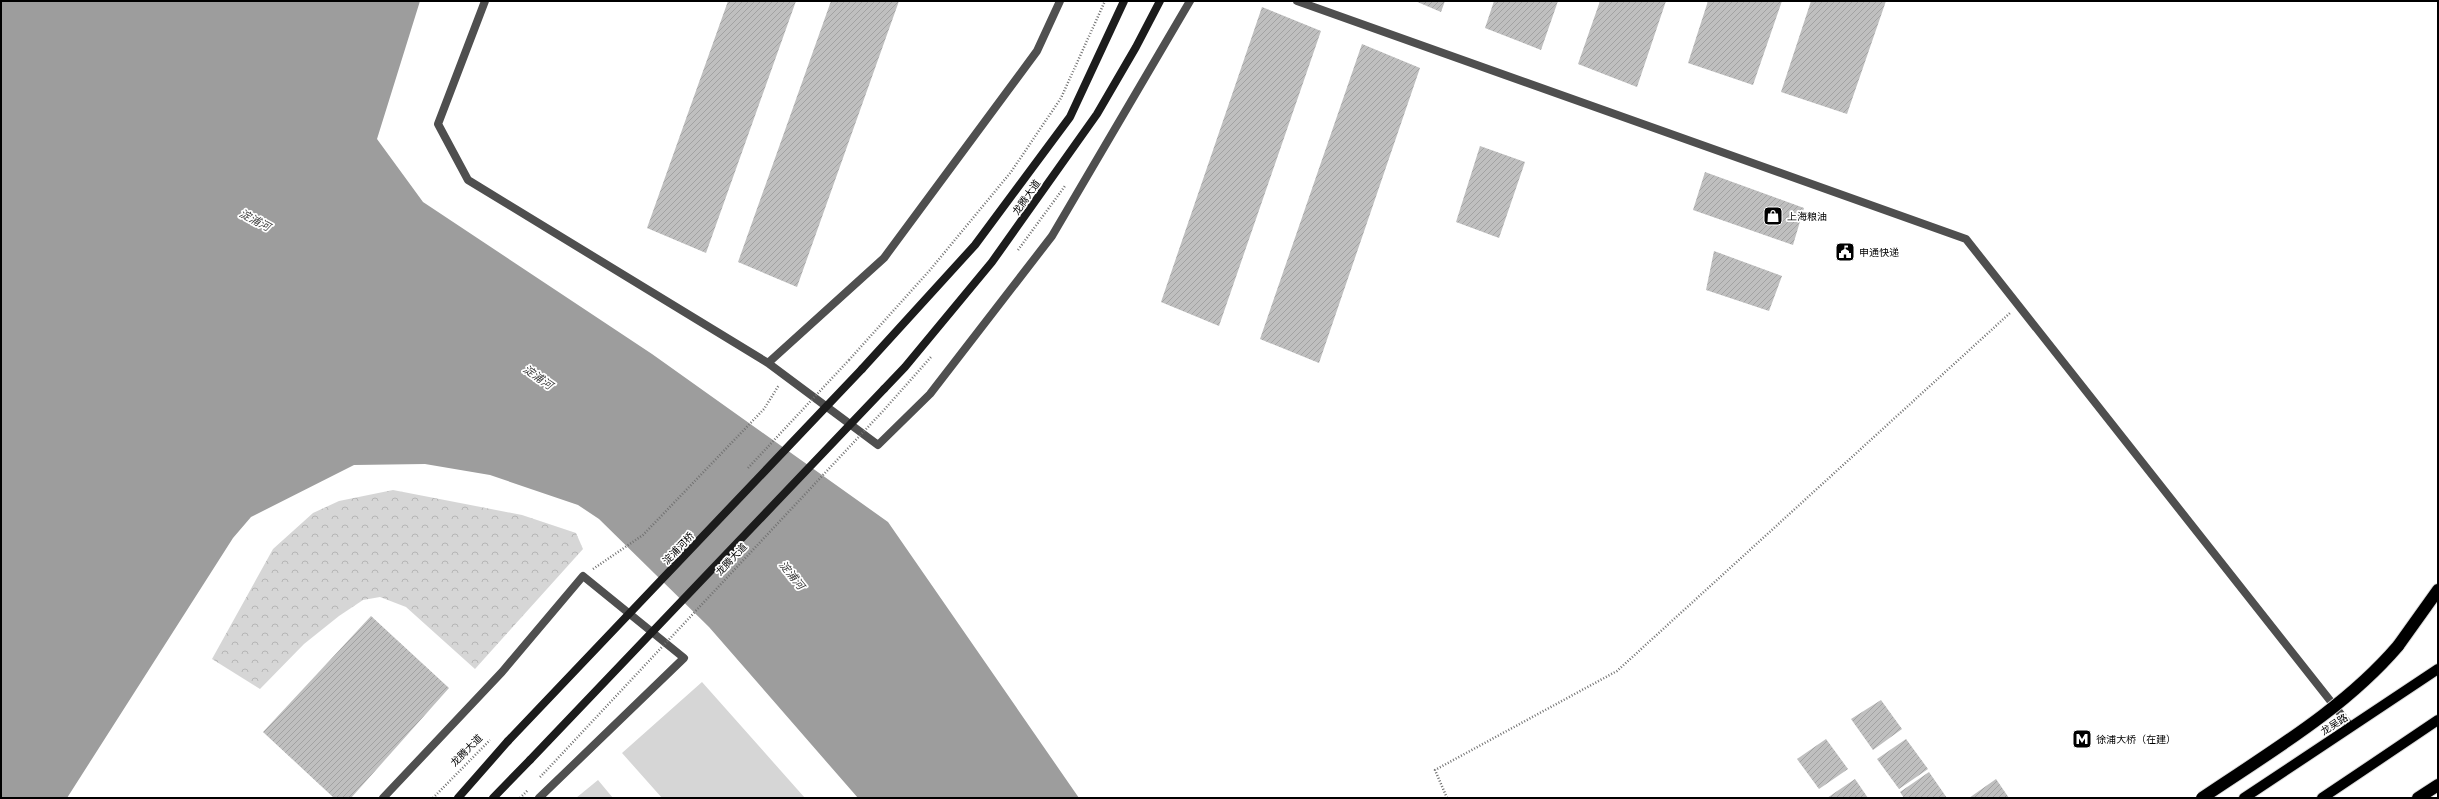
<svg xmlns="http://www.w3.org/2000/svg" width="2439" height="799" viewBox="0 0 2439 799" font-family="Lato,'Noto Sans SC',sans-serif">
<style>
.park{fill:url(#park-crowns)}
.pitch{fill:#d6d6d6}
.water{fill:#9d9d9d}
.building{fill:url(#building-hatch)}
.lines{fill:none;stroke-linecap:round;stroke-linejoin:round}
.primary-casing{stroke:#dbdbdb;stroke-width:12}
.highway-casing{stroke:#dbdbdb;stroke-width:14}
.path{stroke:#717171;stroke-width:2.5;stroke-dasharray:1 2;stroke-linecap:butt}
.street{stroke:#4f4f4f;stroke-width:8}
.secondary{stroke:#1c1c1c;stroke-width:8}
.primary{stroke:#000;stroke-width:10}
.highway{stroke:#000;stroke-width:12}
.highway-bridge-casing{stroke:#dbdbdb;stroke-width:14;stroke-linecap:butt}
.path-bridge{stroke:#717171;stroke-width:2.5;stroke-dasharray:1 2;stroke-linecap:butt}
.secondary-bridge{stroke:#1c1c1c;stroke-width:8}
.highway-bridge{stroke:#000;stroke-width:12}
.labels{text-anchor:middle;stroke-width:3.5;stroke-linejoin:round;paint-order:stroke}
.street-label{font-size:10px;fill:#000;stroke:#fff}
.poi-label{font-size:10px;fill:#000;stroke:#fff;text-anchor:start}
.water-label{font-size:11px;font-style:italic;fill:#3e3e3e;stroke:#fff}
</style>
<defs>
<pattern id="park-crowns" width="20" height="18" patternUnits="userSpaceOnUse"><rect width="20" height="18" fill="#d6d6d6"/><path d="M2 6a3 3 0 1 1 6 0M12 15a3 3 0 1 1 6 0" fill="none" stroke="#b6b6b6"/></pattern>
<pattern id="building-hatch" width="6" height="6" patternUnits="userSpaceOnUse"><rect width="6" height="6" fill="#bfbfbf"/><path d="M-1 1l2-2M0 6l6-6M5 7l2-2" fill="none" stroke="#a2a2a2"/></pattern>
</defs>
<rect width="100%" height="100%" fill="#fff"/>
<path class="park" d="M393,490L522,515L576,533L583,549L475,669L406,607L380,597L363,600L339,616L304,644L260,689L212,659L273,549L313,513L339,501Z"/>
<path class="pitch" d="M702,682L805,798H662L622,753Z
M598,780L613,798H576Z"/>
<path class="water" d="M1,1H420L377,139L423,202L652,354L888,522L1079,798H858L709,627L599,519L578,505L490,475L425,464L354,465L251,517L233,538L67,798H1Z"/>
<path class="building" d="M728,1H796L706,253L647,228Z
M831,1H899L797,287L738,262Z
M1415,1H1445L1441,12Z
M1494,1H1558L1541,50L1485,28Z
M1600,1H1666L1637,87L1578,64Z
M1708,1H1782L1753,85L1688,63Z
M1811,1H1886L1847,114L1781,92Z
M1262,7L1321,31L1219,326L1161,302Z
M1362,44L1420,68L1319,363L1260,339Z
M1480,146L1525,162L1499,238L1456,222Z
M1705,172L1804,208L1793,245L1693,210Z
M1714,251L1782,276L1769,311L1706,290Z
M371,616L449,688L351,798H334L263,732Z
M1881,700L1902,729L1873,750L1851,719Z
M1826,739L1848,769L1819,789L1797,759Z
M1906,739L1928,769L1899,789L1877,759Z
M1929,772L1947,798H1904L1900,792Z
M1855,779L1868,798H1827Z
M1996,779L2009,798H1969Z"/>
<g class="lines">
<defs>
<path id="primary" d="M2244,798L2438,669
M2322,798L2438,720"/>
<path id="highway" d="M2398,646L2438,590
M2418,798L2438,785"/>
</defs>
<use href="#primary" class="primary-casing"/>
<use href="#highway" class="highway-casing"/>
<path class="path" d="M1018,250L1065,186
M849,360L930,270L1011,172L1061,98L1105,1
M593,569L643,535L764,409L779,385
M540,777L544,773
M433,798L490,740
M520,798L528,790
M1447,798L1435,770L1617,671L2010,313"/>
<path class="street" d="M485,1L438,124L468,180L768,363L884,258L1037,51L1060,1
M1297,1L1966,239L2351,727
M768,363L878,445L930,394L1052,236L1190,1
M383,798L502,672L583,576L684,658L539,798"/>
<path class="secondary" d="M862,369L975,245L1070,117L1124,1
M884,389L905,367L992,262L1097,114L1136,47L1160,1
M458,798L508,741
M493,798L530,760"/>
<use href="#primary" class="primary"/>
<use href="#highway" class="highway"/>
<defs>
<path id="highway-bridge" d="M2202,798C2270,752 2344,709 2398,646"/>
</defs>
<use href="#highway-bridge" class="highway-bridge-casing"/>
<path class="path-bridge" d="M748,468L849,360
M544,773L883,411L931,357"/>
<path class="secondary-bridge" d="M508,741L862,369
M530,760L884,389"/>
<use href="#highway-bridge" class="highway-bridge"/>
</g>
<defs>
<symbol id="shop-square" viewBox="-11 -11 22 22"><rect x="-9" y="-9" width="18" height="18" rx="4" fill="#000" stroke="#fff"/><path d="M-5-2.5h2.3a2.7 3.5 0 0 1 5.4 0H5L5.5 6h-11ZM-1.5-2.5h3a1.5 2.3 0 0 0-3 0Z" fill="#fff"/></symbol>
<symbol id="civic-square" viewBox="-11 -11 22 22"><rect x="-9" y="-9" width="18" height="18" rx="4" fill="#000" stroke="#fff"/><path d="M-.6-6.5H3V-4.5H.6V-3L4-1V1h2V6H-6V1h2V-1L-.6-3ZM-1.2 2.5V6h2.4V2.5Z" fill="#fff"/></symbol>
<symbol id="metro-square" viewBox="-11 -11 22 22"><rect x="-9" y="-9" width="18" height="18" rx="4" fill="#000" stroke="#fff"/><path d="M-5.5 5V-5H-3L0 0L3-5H5.5V5H3V-.5L0 4L-3-.5V5Z" fill="#fff"/></symbol>
</defs>
<g fill-rule="evenodd">
<use href="#shop-square" x="1762" y="205" width="22" height="22"/>
<use href="#civic-square" x="1834" y="241" width="22" height="22"/>
<use href="#metro-square" x="2071" y="728" width="22" height="22"/>
</g>
<g class="labels">
<g class="street-label">
<text transform="translate(1026 197) rotate(-55)" y="4">龙腾大道</text>
<text transform="translate(678 548) rotate(-46)" y="4">淀浦河桥</text>
<text transform="translate(731 559) rotate(-47)" y="4">龙腾大道</text>
<text transform="translate(2334 724) rotate(-33)" y="4">龙吴路</text>
<text transform="translate(466 750) rotate(-45)" y="4">龙腾大道</text>
</g>
<g class="poi-label">
<text x="1787" y="220">上海粮油</text>
<text x="1859" y="256">申通快递</text>
<text x="2096" y="743">徐浦大桥（在建）</text>
</g>
<g class="water-label">
<text transform="translate(255 220) rotate(28)" y="4">淀浦河</text>
<text transform="translate(538 377) rotate(35)" y="4">淀浦河</text>
<text transform="translate(792 575) rotate(51)" y="4">淀浦河</text>
</g>
</g>
<rect width="2439" height="799" fill="none" stroke="#000000" stroke-width="4"/>
</svg>
